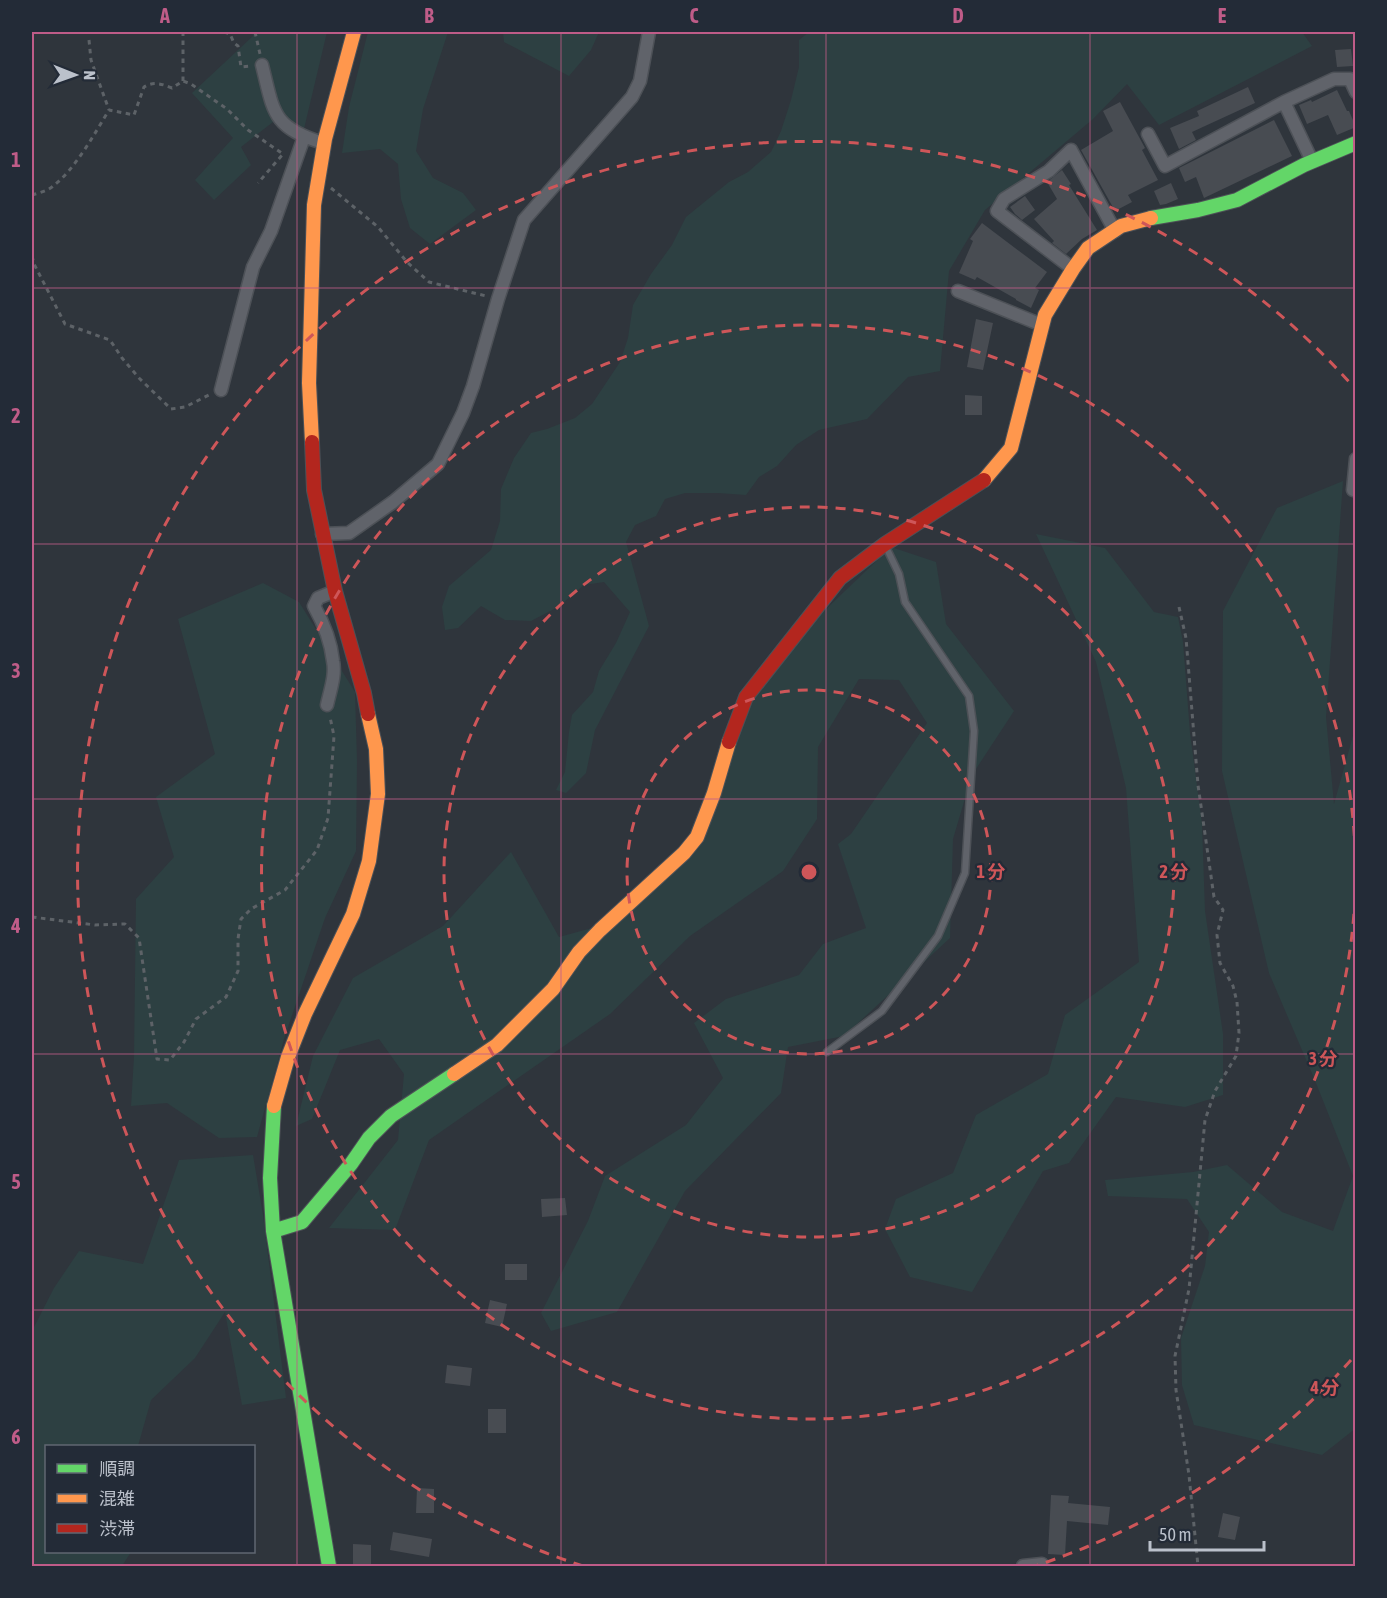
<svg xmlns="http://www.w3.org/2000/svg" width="1387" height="1598" viewBox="0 0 1387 1598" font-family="'Asap Condensed','Noto Sans JP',sans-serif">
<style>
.green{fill:#2d4042}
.building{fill:#484c52}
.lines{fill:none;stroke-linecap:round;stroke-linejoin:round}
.lane-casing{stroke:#4d5157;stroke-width:9}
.street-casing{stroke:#4d5157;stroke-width:15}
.fast-casing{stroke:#4d5157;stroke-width:16}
.slow-casing{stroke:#4d5157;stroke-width:16}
.jam-casing{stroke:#4d5157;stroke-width:16}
.path{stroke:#5d6267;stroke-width:3;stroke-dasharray:4.5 4.5;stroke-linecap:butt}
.lane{stroke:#60636a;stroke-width:6}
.street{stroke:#60636a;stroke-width:12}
.fast{stroke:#63d668;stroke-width:14}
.slow{stroke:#ff974d;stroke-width:14}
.jam{stroke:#b3261e;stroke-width:14}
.grid{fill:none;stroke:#bf5c88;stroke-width:1.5;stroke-opacity:0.55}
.ring{fill:none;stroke:#ce5659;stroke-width:3;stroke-dasharray:10 8}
.centre{fill:#ce5659;stroke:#232b37;stroke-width:3}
.ring-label{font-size:18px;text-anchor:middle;font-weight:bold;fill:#ce5659;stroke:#232b37;stroke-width:4.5;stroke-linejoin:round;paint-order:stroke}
.neatline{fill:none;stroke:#bf5c88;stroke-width:2}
.grid-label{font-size:20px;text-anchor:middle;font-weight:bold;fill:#bf5c88}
</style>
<rect width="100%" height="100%" fill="#2f353c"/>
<path class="green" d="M252,32H327L303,133L282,115L241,147L251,165L214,200L195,180L233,138L192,93L253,36Z
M368,32H448L423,109L416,151L433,178L463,193L476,210L430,244L410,228L401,199L398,164L380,149L342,153L349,107Z
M503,32H599L591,50L569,76L504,42Z
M809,32H1302L1312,46L1159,125L1127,84L1093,119L985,210L949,271L940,371L908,377L867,419L819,430L796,445L777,466L759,477L746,495L718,493H685L665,499L656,516L635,525L626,542L649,626L595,730L586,773L566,793L556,790L565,772L569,732L572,715L593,692L599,671L616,643L630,612L604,582L584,585L558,607L531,621L505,620L481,606L458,628L445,630L442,607L449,586L491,550L500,521L501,489L514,458L531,433L547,429L575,418L592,404L620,362L628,338L633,305L651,274L672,245L686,217L729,182L748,172L771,152L781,131L791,100L799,67V40Z
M1343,481L1326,717L1334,804L1356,725V1428L1322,1455L1194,1425L1182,1385L1181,1338L1205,1266L1209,1232L1187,1199L1108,1196L1105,1180L1193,1172L1227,1165L1282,1212L1333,1231L1353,1176L1314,1078L1269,973L1222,771L1223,611L1277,508Z
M1036,534L1105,548L1154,612L1178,617L1183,642L1190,733L1202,824L1205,911L1223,1034V1095L1185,1107L1116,1097L1069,1163L1043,1171L972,1292L910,1277L885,1229L896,1199L953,1173L976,1115L1048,1074L1065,1015L1139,962L1126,788L1096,662Z
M891,547L936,562L946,624L1014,711L972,775L953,839L950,938L844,1036L788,1047L781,1093L685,1191L617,1312L551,1331L541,1313L588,1221L605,1176L686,1125L723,1078L694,1023L726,999L799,975L823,944L866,928L838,844L851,834L927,723L899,680L859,679L818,747L817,819L783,871L690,936L610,1014L429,1140L395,1230L329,1228L398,1140L404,1074L379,1039L340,1050L312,1119L296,1126L313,1056L353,978L443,926L511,852L559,937L603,925L700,845L748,700L823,612Z
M263,583L299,602L355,692L357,761L356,851L325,918L284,1039L257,1137L219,1138L167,1103L131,1106L134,1057L136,899L174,857L156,797L215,754L178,619Z
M253,1155L263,1215L286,1398L242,1405L225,1312L195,1358L151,1400L138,1446H46V1552H131L122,1566H32V1331L54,1288L79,1251L143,1264L179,1160Z"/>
<path class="building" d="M1351,49L1353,66L1337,67L1335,50Z
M1248,87L1255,103L1192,132L1196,140L1179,149L1170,128L1199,116L1197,111Z
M1337,90L1347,111H1349L1356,127L1337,135L1328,115L1307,124L1299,105L1311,100L1312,102Z
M1120,102L1145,148L1142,150L1158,180L1128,195L1132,202L1115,211L1081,150L1113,131L1103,111Z
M1274,120L1292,156L1204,198L1196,177L1185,182L1179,168Z
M1062,170L1071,184L1069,185L1097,230L1082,239L1066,254L1052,243L1054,241L1034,219L1057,199L1047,182Z
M1171,183L1178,199L1166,204L1160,205L1154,191Z
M1025,196L1035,210L1022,220L1015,214L1010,207Z
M982,223L1047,272L1035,288L1039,290L1031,308L1016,300V299L977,277L975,280L959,273L973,241L970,239Z
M976,319L993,323L983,370L967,367Z
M965,395L982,396V415H965Z
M565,1198L567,1215L542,1217L541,1199Z
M505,1264H527V1280H505Z
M490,1300L507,1304L502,1327L485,1323Z
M447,1365L472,1368L470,1386L445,1383Z
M488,1409H506V1433H488Z
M417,1488L434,1489V1513H416Z
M1051,1495L1069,1496L1068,1503L1110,1507L1108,1525L1067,1521L1065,1555L1048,1554Z
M1223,1513L1240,1517L1235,1540L1218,1537Z
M393,1532L432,1539L429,1557L390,1550Z
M353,1544L371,1545V1566H353Z"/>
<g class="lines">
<defs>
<path id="lane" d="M827,1052L882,1011L938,936L965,873L974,731L969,696L905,602L899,574L885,545"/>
<path id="street" d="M262,65C274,113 272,127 323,143
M1284,102L1312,161
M1148,134L1165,166L1284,102L1334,79H1350L1356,92
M1073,269L997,211L1004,199L1049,171L1071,150L1115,231
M958,291L1042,325
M221,390L253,267L271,231L304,137
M1353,490L1356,459
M322,534L349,533L393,502L438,464L463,413L473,386L498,299L524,220L632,97L640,81L649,32
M327,705C330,691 336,675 333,661C331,642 323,622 314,606L318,598L335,591
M1023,1566L1042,1564"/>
<path id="fast" d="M1151,218L1198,210L1237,200L1304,165L1356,143
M274,1106L270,1178L273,1231L329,1566
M273,1231L302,1222L351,1164L369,1138L391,1116L454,1074"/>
<path id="slow" d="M312,442L309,383L314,205L325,139L354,32
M984,480L1011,448L1045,315L1073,269L1088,248L1121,226L1151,218
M454,1074L497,1045L553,989L579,952L600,930L684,853L697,837L714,793L729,742
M274,1106L288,1057L305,1014L353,914L369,861L378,794L376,749L368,714"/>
<path id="jam" d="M312,442L314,490L335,591L364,693L368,714
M729,742L746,697L840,578L885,544L984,480"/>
</defs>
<use href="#lane" class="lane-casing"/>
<use href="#street" class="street-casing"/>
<use href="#fast" class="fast-casing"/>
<use href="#slow" class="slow-casing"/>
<use href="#jam" class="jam-casing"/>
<path class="path" d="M224,32L230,34L234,43L238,46L241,67L251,66
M255,32L260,54
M89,40L91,60L109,110
M183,81V32
M331,188L378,227L407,262L429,282L486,296
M32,195C38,193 48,191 53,186C74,171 95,133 109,110L134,115L144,87C154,81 162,84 172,88L183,81L191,84L227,109L248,130L283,154L258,183
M32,256L34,264L65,324L110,340L122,358L139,378L171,409L185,407L211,394
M1179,607L1186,638L1198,785L1214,897L1223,910L1217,935L1220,963L1233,986L1237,1002L1239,1033L1236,1056L1215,1091L1205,1120L1189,1289L1175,1356L1176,1390L1189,1475L1198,1566
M32,917L95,925L125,924L139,938L157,1059L170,1060L184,1042L196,1019L226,997L238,971V939L241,919L251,909L285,890L317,850L328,818L334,736L330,717"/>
<use href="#lane" class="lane"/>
<use href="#street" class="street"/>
<use href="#fast" class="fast"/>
<use href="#slow" class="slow"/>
<use href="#jam" class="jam"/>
</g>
<path class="grid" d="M297,32V1566M561,32V1566M826,32V1566M1090,32V1566M32,288H1356M32,544H1356M32,799H1356M32,1054H1356M32,1310H1356"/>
<g class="ring">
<circle cx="809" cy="872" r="182"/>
<circle cx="809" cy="872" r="365"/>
<path d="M1355 896A547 547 0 1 1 1355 848"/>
<path d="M1351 1360A730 730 0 0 1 1035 1566M583 1566A730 730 0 1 1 1351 384"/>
</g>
<circle cx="809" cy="872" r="9" class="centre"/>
<g class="ring-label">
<text x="991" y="878">1 分</text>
<text x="1174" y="878">2 分</text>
<text x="1323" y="1065">3 分</text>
<text x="1325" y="1394">4 分</text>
</g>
<rect width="1387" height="1598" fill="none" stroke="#232b37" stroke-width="66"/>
<rect x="45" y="1445" width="210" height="108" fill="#232b37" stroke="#606772" stroke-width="1.5"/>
<rect x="57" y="1464" width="30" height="9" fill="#63d668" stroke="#606772" stroke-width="1.5"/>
<text x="99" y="1475" font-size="18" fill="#bbc1cb">順調</text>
<rect x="57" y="1494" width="30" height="9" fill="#ff974d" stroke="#606772" stroke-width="1.5"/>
<text x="99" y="1505" font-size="18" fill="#bbc1cb">混雑</text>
<rect x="57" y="1524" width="30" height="9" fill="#b3261e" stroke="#606772" stroke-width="1.5"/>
<text x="99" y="1535" font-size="18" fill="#bbc1cb">渋滞</text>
<g transform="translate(75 75) rotate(91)" stroke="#232b37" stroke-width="4.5" paint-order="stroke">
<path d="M0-4.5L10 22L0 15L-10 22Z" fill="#bbc1cb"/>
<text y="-9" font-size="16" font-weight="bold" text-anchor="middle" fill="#bbc1cb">N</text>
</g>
<path d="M1150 1541v9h114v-9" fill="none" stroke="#bbc1cb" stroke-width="3"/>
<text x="1159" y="1541" font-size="18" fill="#bbc1cb" stroke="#232b37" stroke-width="4.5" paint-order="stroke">50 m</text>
<rect x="33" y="33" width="1321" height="1532" class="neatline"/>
<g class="grid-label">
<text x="165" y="23">A</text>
<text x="429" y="23">B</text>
<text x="694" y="23">C</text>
<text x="958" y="23">D</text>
<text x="1222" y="23">E</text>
<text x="16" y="167">1</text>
<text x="16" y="423">2</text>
<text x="16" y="678">3</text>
<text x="16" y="933">4</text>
<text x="16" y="1189">5</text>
<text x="16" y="1444">6</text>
</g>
</svg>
